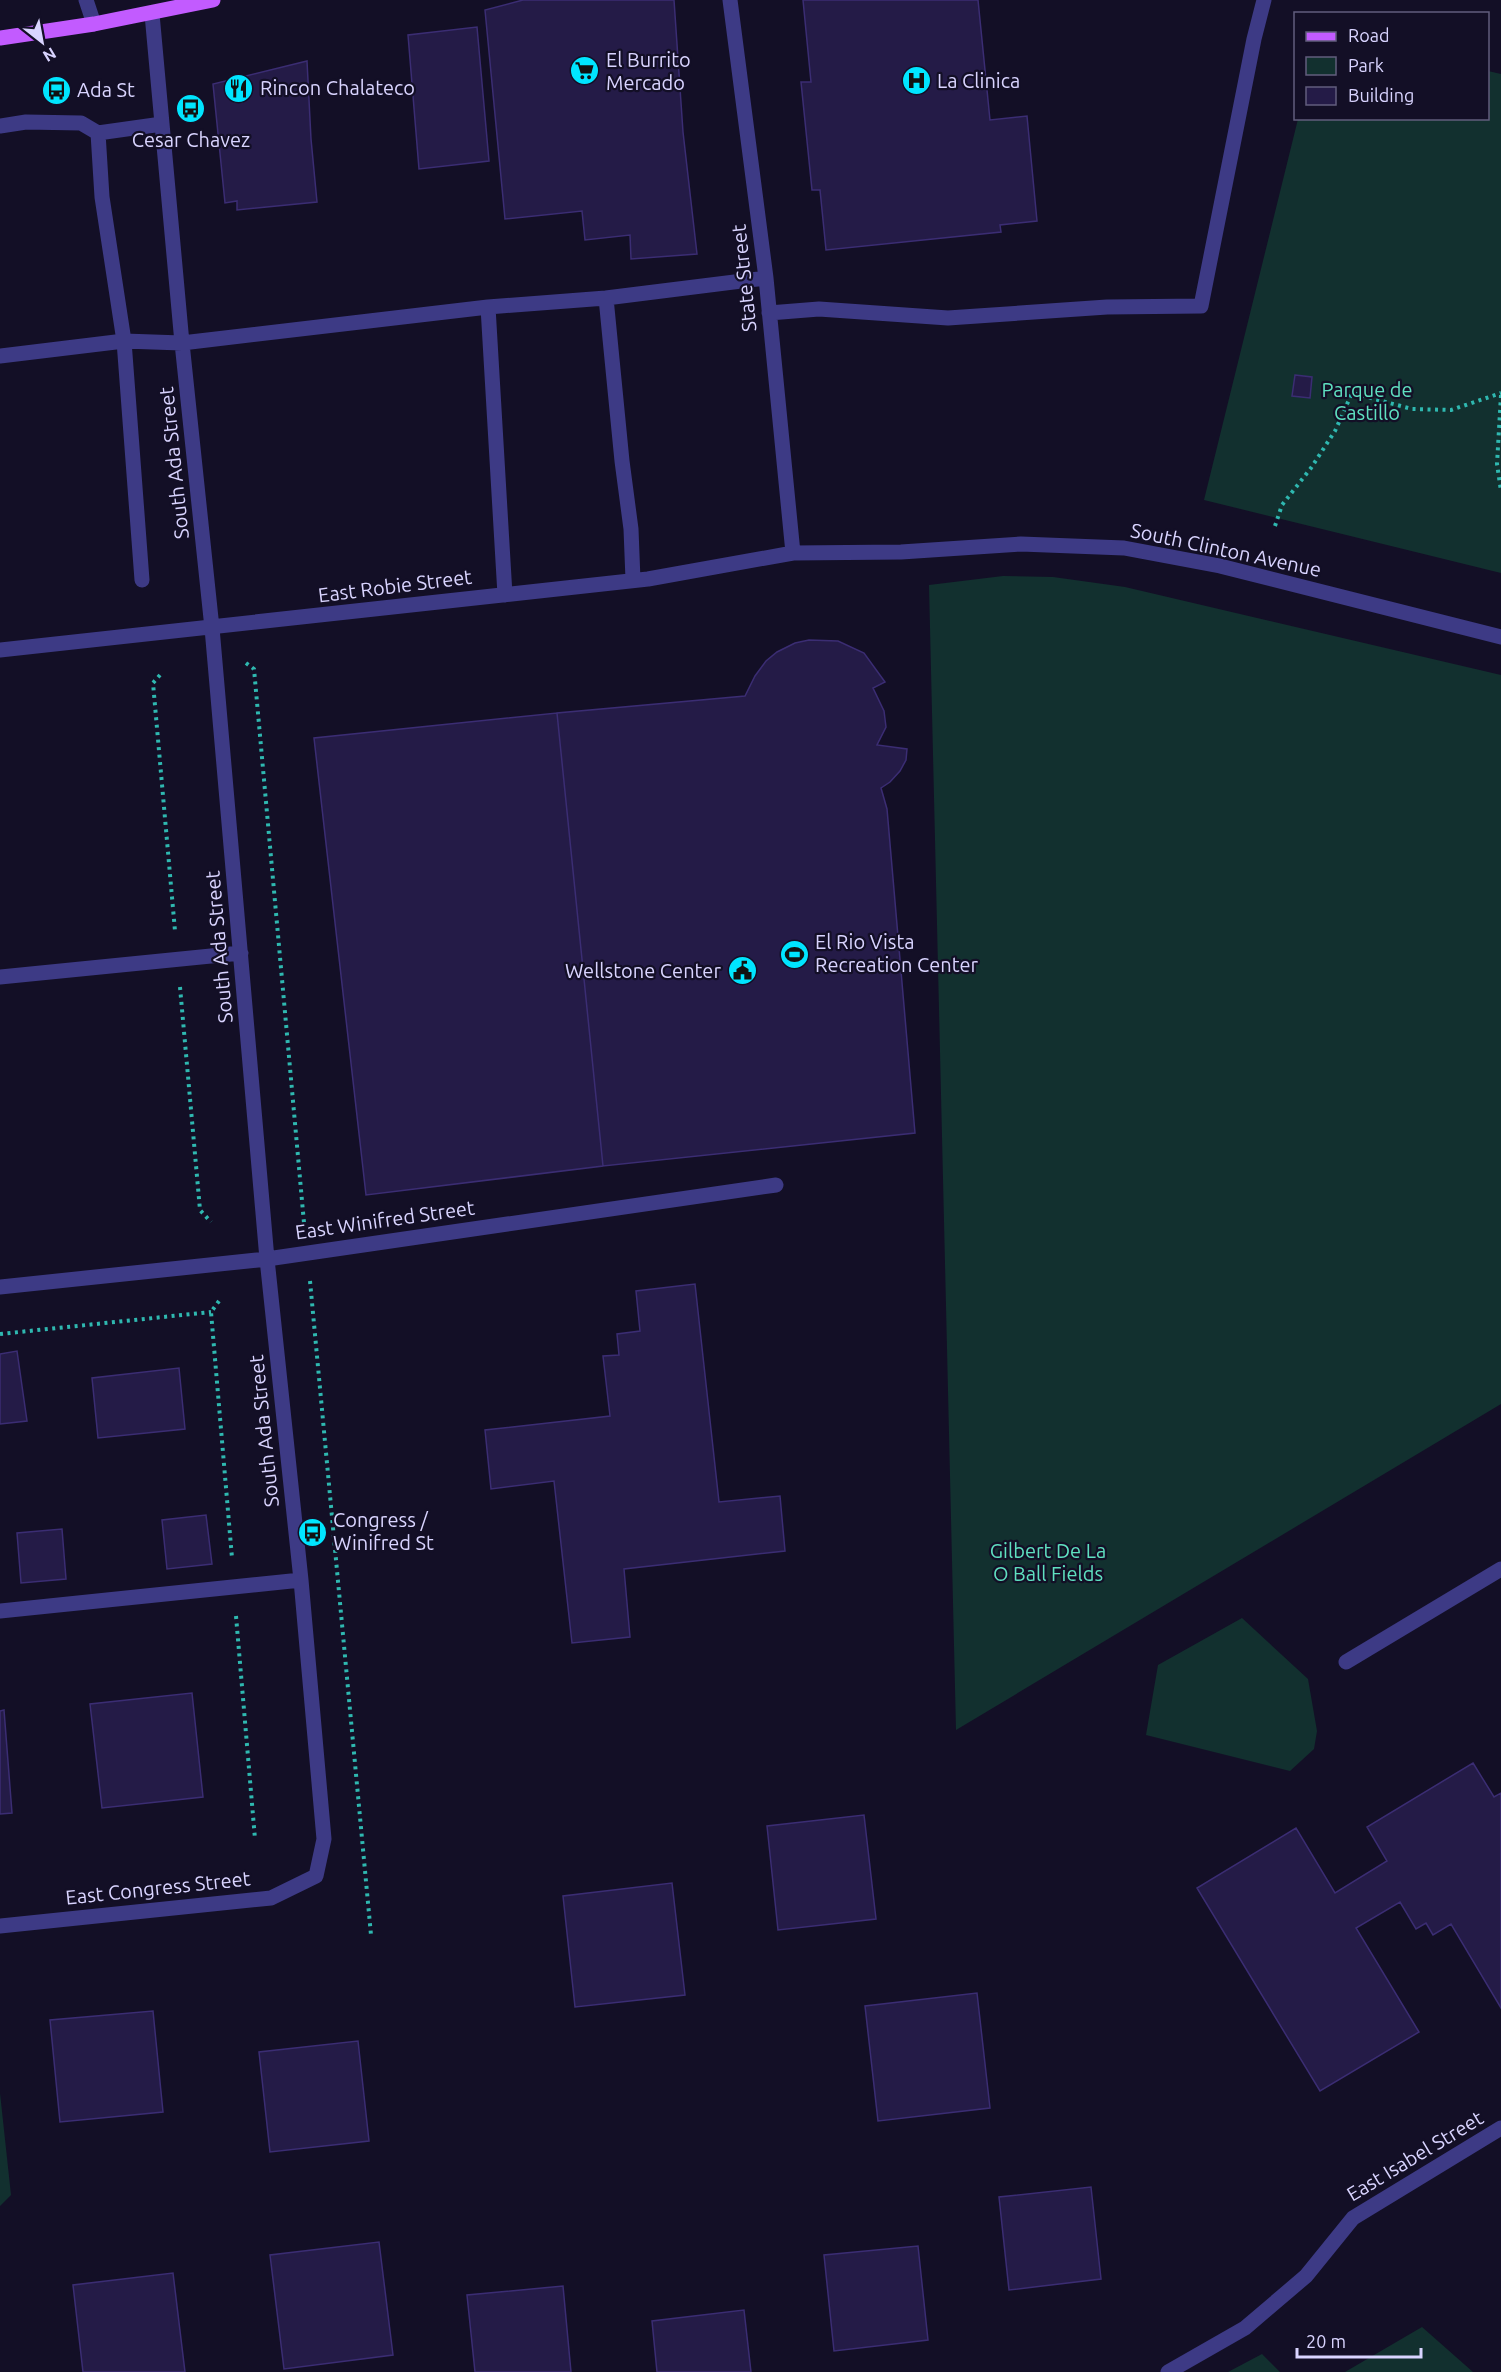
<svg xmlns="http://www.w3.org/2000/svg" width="1501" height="2372" viewBox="0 0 1501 2372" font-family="Ubuntu,sans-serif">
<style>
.green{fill:#12302f}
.building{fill:#241b47;stroke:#3b2d73;stroke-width:1.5}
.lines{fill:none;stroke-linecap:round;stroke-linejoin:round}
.path{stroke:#2fb8b0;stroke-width:4;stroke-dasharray:3 4.5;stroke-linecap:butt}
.minor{stroke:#3d3a85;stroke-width:15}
.major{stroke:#c25bff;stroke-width:15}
.labels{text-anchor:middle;stroke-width:4.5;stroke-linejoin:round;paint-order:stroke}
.poi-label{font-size:20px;fill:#d9d4ff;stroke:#130f26;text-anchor:start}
.street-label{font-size:20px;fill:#d9d4ff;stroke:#130f26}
.park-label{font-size:20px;fill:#5fe0c0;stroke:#130f26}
</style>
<rect width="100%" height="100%" fill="#130f26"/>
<path class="green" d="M1488,71L1501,74V573L1204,500L1298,119L1488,118Z
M1003,576L1053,577L1125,587L1501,675V1404L956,1730L929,585Z
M1242,1618L1308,1679L1317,1731L1314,1749L1290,1771L1146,1735L1158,1665Z
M0,2093L11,2195L0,2206Z
M1422,2327L1473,2372H1345Z
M1262,2354L1280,2372H1228Z"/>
<path class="building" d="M523,0H674L683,132L697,254L631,259L630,235L585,240L582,211L505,219L485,10Z
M803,0H978L990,120L1027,116L1037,221L1000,225L1001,232L826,250L820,190H812L801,82H811Z
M477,27L489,161L419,169L408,35Z
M307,61L311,139L317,202L237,210V201L225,203L213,84Z
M1295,375L1312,377L1310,398L1292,396Z
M809,640L838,641L864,653L885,682L873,688L884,711L886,727L877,745L907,749L906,760L900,771L890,782L881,788L887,809L915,1133L603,1166L557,713L745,696L755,676L766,661L777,652L795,643Z
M557,713L603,1166L366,1195L314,738Z
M695,1284L719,1502L780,1496L785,1551L624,1569L630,1637L572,1643L554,1481L491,1489L485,1430L610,1416L603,1356L619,1355L617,1334L640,1331L636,1291Z
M17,1351L27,1421L0,1424V1354Z
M179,1368L185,1429L98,1438L92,1378Z
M206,1515L212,1564L167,1569L162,1520Z
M62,1529L66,1579L21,1583L17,1533Z
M192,1693L203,1797L102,1808L90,1704Z
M4,1710L12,1813L0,1814V1711Z
M1473,1763L1494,1797L1501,1793V2008L1451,1924L1433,1935L1426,1923L1416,1929L1400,1902L1356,1928L1419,2032L1320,2091L1197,1888L1296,1828L1335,1893L1387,1861L1367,1827Z
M864,1815L876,1919L778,1930L767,1826Z
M672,1883L685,1995L575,2007L563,1896Z
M977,1993L990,2108L878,2121L865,2006Z
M153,2011L163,2112L60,2122L50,2020Z
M358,2041L369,2141L270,2152L259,2052Z
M1091,2187L1101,2279L1009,2290L999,2197Z
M379,2242L393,2355L284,2369L270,2255Z
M918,2246L928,2340L834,2351L824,2255Z
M173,2273L185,2372H83L73,2285Z
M563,2286L571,2372H475L467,2295Z
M744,2310L751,2372H657L652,2321Z"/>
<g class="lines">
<path class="path" d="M1501,395L1497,464L1501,491
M1275,526L1282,505L1311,468L1335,431L1352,393L1412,409L1451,410L1501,393
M246,663L254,669L304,1223
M160,675L153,683L175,931
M180,987L200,1210L211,1222
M310,1281L371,1935
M219,1301L211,1312L232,1558
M0,1334L211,1312
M236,1616L255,1839"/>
<path class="minor" d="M86,0L94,24
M730,0L766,278L793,553
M0,126L26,122L81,123L98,133L102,197L124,341L142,580
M98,133L162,124
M606,298L766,278
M488,307L505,595
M769,313L819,309L948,318L1107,307L1201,306L1254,39L1264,0
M0,356L124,341L182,343L488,307L606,298L622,461L631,529L633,580
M0,650L648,579L793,553L901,552L1021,544L1124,548L1220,566L1501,637
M0,977L241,953
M0,1287L267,1259L776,1185
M0,1611L301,1580
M1346,1662L1501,1569
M0,1926L271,1898L316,1876L324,1839L301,1580L267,1259L212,628L182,343L152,14
M1168,2372L1245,2328L1306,2276L1353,2218L1501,2128"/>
<path class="major" d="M0,38L94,24L213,0"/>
</g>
<defs>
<symbol id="supermarket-disc" viewBox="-11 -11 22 22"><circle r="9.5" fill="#00e5ff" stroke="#130f26"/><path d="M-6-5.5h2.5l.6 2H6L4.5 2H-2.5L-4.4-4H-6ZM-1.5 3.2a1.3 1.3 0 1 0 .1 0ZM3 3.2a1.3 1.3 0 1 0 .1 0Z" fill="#111"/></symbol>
<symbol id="hospital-disc" viewBox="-11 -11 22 22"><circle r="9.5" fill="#00e5ff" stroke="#130f26"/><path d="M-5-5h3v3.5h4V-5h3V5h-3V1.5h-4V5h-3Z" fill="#111"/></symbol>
<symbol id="restaurant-disc" viewBox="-11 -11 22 22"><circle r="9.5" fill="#00e5ff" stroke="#130f26"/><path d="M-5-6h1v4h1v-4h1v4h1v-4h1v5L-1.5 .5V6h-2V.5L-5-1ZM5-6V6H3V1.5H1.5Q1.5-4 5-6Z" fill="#111"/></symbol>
<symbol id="bus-disc" viewBox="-11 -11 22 22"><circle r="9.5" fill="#00e5ff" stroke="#130f26"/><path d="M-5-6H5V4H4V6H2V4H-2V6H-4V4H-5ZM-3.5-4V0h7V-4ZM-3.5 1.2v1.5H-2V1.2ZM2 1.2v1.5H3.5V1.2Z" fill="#111"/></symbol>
<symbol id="stadium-disc" viewBox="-11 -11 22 22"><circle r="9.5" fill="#00e5ff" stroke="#130f26"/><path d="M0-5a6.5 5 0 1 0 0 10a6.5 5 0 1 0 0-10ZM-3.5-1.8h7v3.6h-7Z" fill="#111"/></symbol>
<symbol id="civic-disc" viewBox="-11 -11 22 22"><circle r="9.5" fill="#00e5ff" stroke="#130f26"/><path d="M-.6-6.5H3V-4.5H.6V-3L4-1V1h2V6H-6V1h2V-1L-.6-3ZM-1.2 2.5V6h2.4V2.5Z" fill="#111"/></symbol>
</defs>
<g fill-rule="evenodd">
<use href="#supermarket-disc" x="568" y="54" width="33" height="33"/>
<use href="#hospital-disc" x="900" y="64" width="33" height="33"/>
<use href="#restaurant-disc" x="222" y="72" width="33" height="33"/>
<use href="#bus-disc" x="40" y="74" width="33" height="33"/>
<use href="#bus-disc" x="174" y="92" width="33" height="33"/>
<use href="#stadium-disc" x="778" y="938" width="33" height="33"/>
<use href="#civic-disc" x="726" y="954" width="33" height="33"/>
<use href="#bus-disc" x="296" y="1516" width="33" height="33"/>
</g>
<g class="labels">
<g class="poi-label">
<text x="606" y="67">El Burrito<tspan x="606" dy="23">Mercado</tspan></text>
<text x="937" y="88">La Clinica</text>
<text x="260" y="95">Rincon Chalateco</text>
<text x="77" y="97">Ada St</text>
<text x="191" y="147" text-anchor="middle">Cesar Chavez</text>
<text x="815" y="949">El Rio Vista<tspan x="815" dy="23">Recreation Center</tspan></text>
<text x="721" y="978" text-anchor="end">Wellstone Center</text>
<text x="333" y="1527">Congress /<tspan x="333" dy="23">Winifred St</tspan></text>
</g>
<g class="street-label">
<text transform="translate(744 278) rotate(-96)" y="7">State Street</text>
<text transform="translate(174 463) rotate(-96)" y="7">South Ada Street</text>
<text transform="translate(1226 550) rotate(12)" y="7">South Clinton Avenue</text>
<text transform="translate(395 586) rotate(-7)" y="7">East Robie Street</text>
<text transform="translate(219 947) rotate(-95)" y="7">South Ada Street</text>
<text transform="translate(385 1220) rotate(-8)" y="7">East Winifred Street</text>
<text transform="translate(264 1431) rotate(-96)" y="7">South Ada Street</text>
<text transform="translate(158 1888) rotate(-6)" y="7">East Congress Street</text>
<text transform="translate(1415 2156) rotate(-31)" y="7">East Isabel Street</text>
</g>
<g class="park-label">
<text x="1367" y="397">Parque de<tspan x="1367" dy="23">Castillo</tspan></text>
<text x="1048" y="1558">Gilbert De La<tspan x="1048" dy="23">O Ball Fields</tspan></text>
</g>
</g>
<rect x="1294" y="12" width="195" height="108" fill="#130f26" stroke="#625e7d" stroke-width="1.5"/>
<rect x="1306" y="32" width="30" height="9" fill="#c25bff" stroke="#625e7d" stroke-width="1.5"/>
<text x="1348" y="42" font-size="18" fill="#d9d4ff">Road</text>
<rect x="1306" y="57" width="30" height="18" fill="#12302f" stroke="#625e7d" stroke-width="1.5"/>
<text x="1348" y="72" font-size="18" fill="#d9d4ff">Park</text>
<rect x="1306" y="87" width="30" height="18" fill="#241b47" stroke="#625e7d" stroke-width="1.5"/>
<text x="1348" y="102" font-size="18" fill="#d9d4ff">Building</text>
<g transform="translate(42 42) rotate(149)" stroke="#130f26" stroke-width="4.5" paint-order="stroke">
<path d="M0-4.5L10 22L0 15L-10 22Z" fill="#d9d4ff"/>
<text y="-9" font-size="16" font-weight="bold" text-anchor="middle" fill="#d9d4ff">N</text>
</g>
<path d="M1297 2348v9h124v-9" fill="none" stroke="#d9d4ff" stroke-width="3"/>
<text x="1306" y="2348" font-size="18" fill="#d9d4ff" stroke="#130f26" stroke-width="4.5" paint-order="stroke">20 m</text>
</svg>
